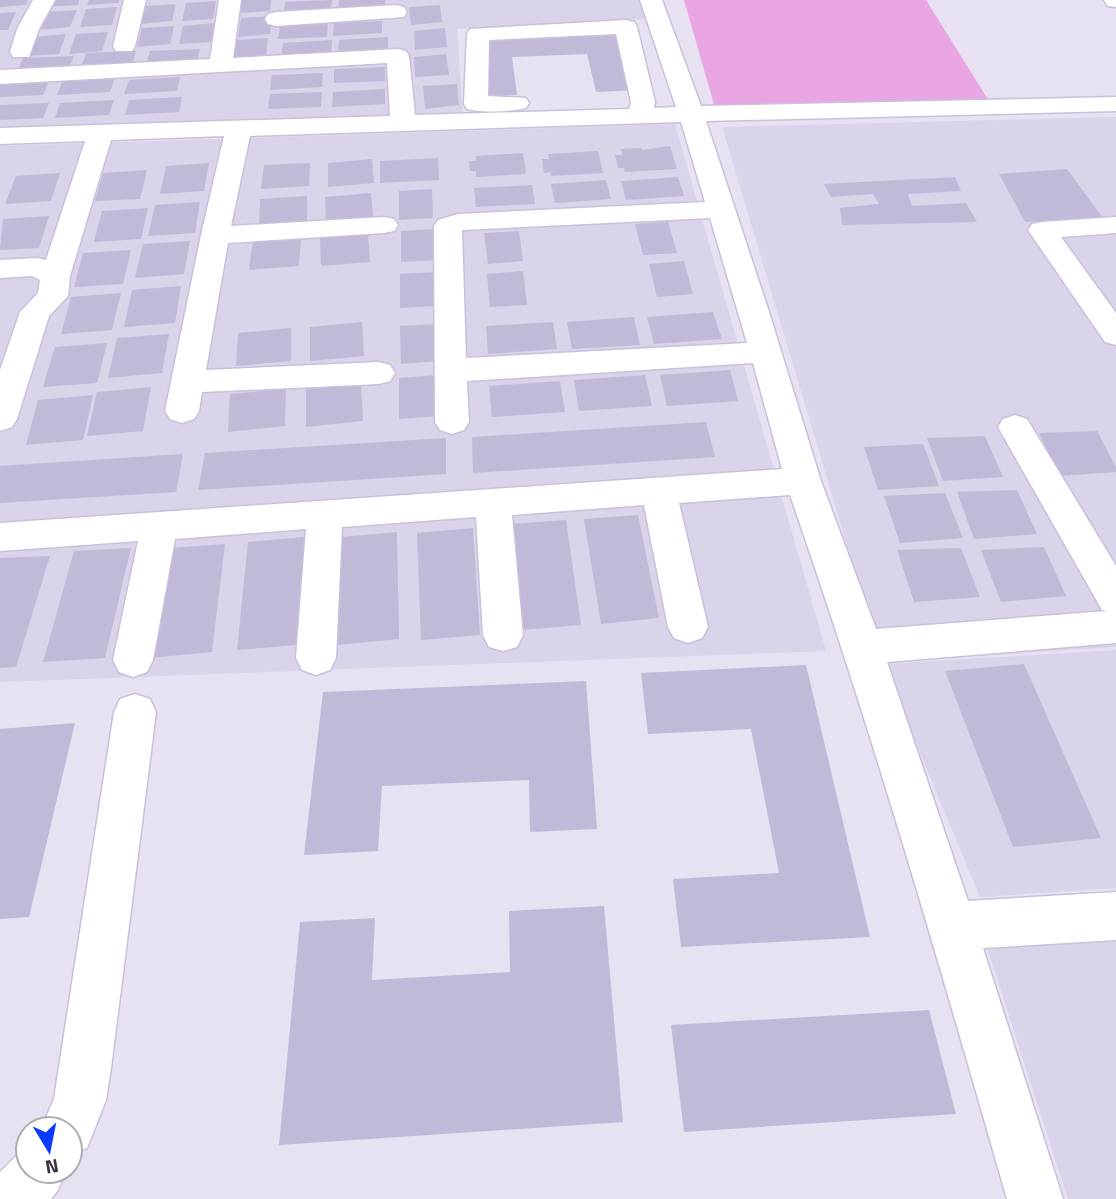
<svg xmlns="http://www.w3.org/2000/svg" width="1116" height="1199" viewBox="0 0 1116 1199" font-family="'Titillium Web',sans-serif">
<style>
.residential{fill:#dbd3ea}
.green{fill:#eaa6e3}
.building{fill:#c1b9d7}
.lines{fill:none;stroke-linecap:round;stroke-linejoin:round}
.minor-casing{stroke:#c9c0dc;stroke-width:3}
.minor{fill:#fff;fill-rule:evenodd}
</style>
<rect width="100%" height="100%" fill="#e7e1f2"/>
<path class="residential" d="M0,0H640L645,19L457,29L463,117L0,131Z
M1116,117V647L882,662L722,127Z
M675,124L826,651L0,682V146Z
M1116,650V888L980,897L883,664Z
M1116,939V1199H1068L987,947Z"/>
<path class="green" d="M684,0H926L989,101L715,108Z"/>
<path class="building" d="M0,0H28L26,5L0,7Z
M49,0H79L78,5L46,7Z
M89,0H119L118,3L87,5Z
M240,0H271L270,11L238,13Z
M332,0L331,12L284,14L285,2Z
M339,0H385V9L338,11Z
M216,1L213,19L182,21L186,3Z
M176,4L172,21L140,24L145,6Z
M440,5L442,22L411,25L409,7Z
M117,7L112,25L80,27L86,9Z
M77,10L70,27L38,30L45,12Z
M16,12L8,30H0V13Z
M272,16L270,34L238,37L241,18Z
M382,21V33L333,36L334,23Z
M215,23L212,42L179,44L183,26Z
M328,24L327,37L278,39L280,26Z
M174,26L170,44L137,47L142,28Z
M445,28L447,47L415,50L414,31Z
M108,32L102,51L69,54L76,34Z
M66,34L59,54L25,56L33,37Z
M621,34L636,90L596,92L587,54L512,57L517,95L489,96L484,40Z
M388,37V50L338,53L339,40Z
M268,38L266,57L233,60L235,40Z
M332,40L331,53L281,56L283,43Z
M200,49L197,62L146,65L150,51Z
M136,51L132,65L81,67L86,53Z
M446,54L449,75L415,77L414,57Z
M74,56L69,69L17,72L23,58Z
M385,67V81L334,83V69Z
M323,73L322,87L270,90L272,75Z
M180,77L177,91L124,94L129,80Z
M115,78L110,92L57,95L63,80Z
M49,81L43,95L0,97V83Z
M457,84L459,105L425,109L423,86Z
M385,89V104L332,107L333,92Z
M322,92L321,107L268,109L270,94Z
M182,97L179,112L125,115L129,100Z
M114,100L109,115L55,118L60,103Z
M49,103L43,118L0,120V105Z
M670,146L677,169L625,172L624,168H618L615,155H622L621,149L641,148L642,150Z
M598,151L603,173L551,176L550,172L544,173L542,159H549L548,154Z
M523,153L526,174L476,177V171H470L469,161H476V156Z
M438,158L439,180L380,183V161Z
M372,159L374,183L328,187V163Z
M209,163L204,191L160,194L166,166Z
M310,163L309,186L261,189L264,165Z
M1067,169L1102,217L1025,222L999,174Z
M147,170L140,199L95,201L103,173Z
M60,173L51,201L5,204L16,176Z
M678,177L684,196L626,200L621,181Z
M955,177L961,191L908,194L912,206L966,203L977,222L842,225L840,208L879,204L873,194L831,197L824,184Z
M606,180L611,199L555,203L551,184Z
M532,185L535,204L476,207L474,188Z
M432,189L433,218L399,220V191Z
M371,193L373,219L326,223L325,197Z
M307,196V221L259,225L260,199Z
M200,202L195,233L148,236L155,205Z
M148,208L141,239L94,242L102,211Z
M49,216L39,248L0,250L3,219Z
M668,222L677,253L643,255L635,224Z
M435,229L437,260L401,262V231Z
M519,231L523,261L488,264L484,233Z
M368,234L370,262L321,266L320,238Z
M301,238L299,266L249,270L253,241Z
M190,241L184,274L135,278L143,244Z
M131,250L123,284L74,287L83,253Z
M684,261L693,294L657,297L649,264Z
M523,271L527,305L490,307L487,274Z
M436,272L437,306L400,308V274Z
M181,286L175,323L124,327L132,290Z
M121,293L112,330L61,334L71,297Z
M713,312L722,339L654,344L647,317Z
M634,317L640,345L572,349L567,322Z
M362,322L364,356L310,361V327Z
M553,322L557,349L488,354L486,326Z
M438,324L439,361L401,364L400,326Z
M291,328V361L236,366L238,333Z
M169,334L162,373L108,378L117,338Z
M107,343L97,383L43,387L55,347Z
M730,370L738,401L667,406L660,375Z
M438,375L440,416L399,419V378Z
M645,375L652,406L579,411L574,380Z
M560,381L565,412L492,417L489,386Z
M361,384L363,421L306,427V389Z
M151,387L143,431L87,436L97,392Z
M286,389L285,426L228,432L230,394Z
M93,395L83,440L26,445L38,400Z
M706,422L715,457L473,473L472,437Z
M1097,431L1116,467V472L1059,476L1039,433Z
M985,436L1003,477L943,481L927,438Z
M446,438V474L198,490L205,453Z
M923,444L939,486L878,490L864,447Z
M183,454L176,492L0,503V466Z
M1017,490L1037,534L974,539L957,492Z
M945,493L963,538L900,543L884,496Z
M638,515L659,618L601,624L584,519Z
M566,520L581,625L522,630L511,524Z
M473,528L480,635L421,640L417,533Z
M397,532L399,639L338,645L341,537Z
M304,537L297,645L237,650L248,542Z
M225,544L212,652L150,658L168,548Z
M1044,547L1066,596L1001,602L981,550Z
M131,548L105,658L43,662L74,551Z
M961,548L980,597L914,602L897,550Z
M50,556L16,667L0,668V558Z
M1024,664L1101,838L1013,847L945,671Z
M806,665L870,937L681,947L673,879L779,873L751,729L648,734L641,673Z
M586,681L597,829L530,832L529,780L382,786L378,851L304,855L323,692Z
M75,723L29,917L0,919V729Z
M604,906L623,1122L279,1145L300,922L375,918L372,980L510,972L509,911Z
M929,1010L956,1114L684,1132L671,1025Z"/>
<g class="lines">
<defs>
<path id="minor" d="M33,0H55L39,29L29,57H13L10,52L17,29Z
M124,0H146L135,46L132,51H116L113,46Z
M219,0H241L233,58L398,49L406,51L409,56L415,115L629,109L631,102L616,34L489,40L488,96L526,98L529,103L526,108C508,112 485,113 467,109L464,104L467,34L470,29L626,20L634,22L637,27L655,102L654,108L676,107L640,0H662L701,106L1116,97V111L706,121L769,312L821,481L876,629L1107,611L1102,610L998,427L1003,419L1015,415L1027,419L1116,566V643L887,662L968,901L1116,892V940L983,948L1063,1199H1007C939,963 871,727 790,495L679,503L708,627L702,638L688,643L674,638L668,627L644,505L512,515L523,635L517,647L503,651L489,647L483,635L476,517L342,527L336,658L330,670L316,675L302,670L296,658L306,529L175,539L153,660L147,672L133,677L119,672L113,660L138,541L0,551V523L782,469L753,363L467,381L469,422L464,430L452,434L440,430L435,422L434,226L438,220L458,214L705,202L681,122L250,136L231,226L384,217L394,219L398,225L394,231L384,233L228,243L206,370L379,362L390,365L395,373L390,381L379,384L202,392L199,411L194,419L182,423L170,419L165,411L201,235L224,136L111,140L70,276L68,296L49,316L17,419L12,427L0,431V370L20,312L38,293L40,280L32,276L0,278V260L37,258L46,260L85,141L0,144V128L390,116L387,63L0,84V70L210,59ZM710,218L747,343L466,358L462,230Z
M1104,0H1116V7L1108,6Z
M396,5L404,7L407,12L404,17L276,26L268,24L265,19L268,14L276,12Z
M1116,217V233L1061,237L1116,313V345L1105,342L1028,230L1032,224L1042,222Z
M135,694L150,699L156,712L111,1068L106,1100L87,1148L70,1155V1129H41L54,1099L114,712L120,699Z
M28,1148V1171H66L58,1190L51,1199H0V1172L20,1152Z"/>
</defs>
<use href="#minor" class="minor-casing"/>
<use href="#minor" class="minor"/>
</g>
<g transform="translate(49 1150) rotate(170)"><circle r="33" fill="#ffffff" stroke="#afadb4" stroke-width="2"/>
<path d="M0-5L12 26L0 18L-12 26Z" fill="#0b3aff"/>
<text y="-10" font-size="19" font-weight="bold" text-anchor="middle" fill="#363243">N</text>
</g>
</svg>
